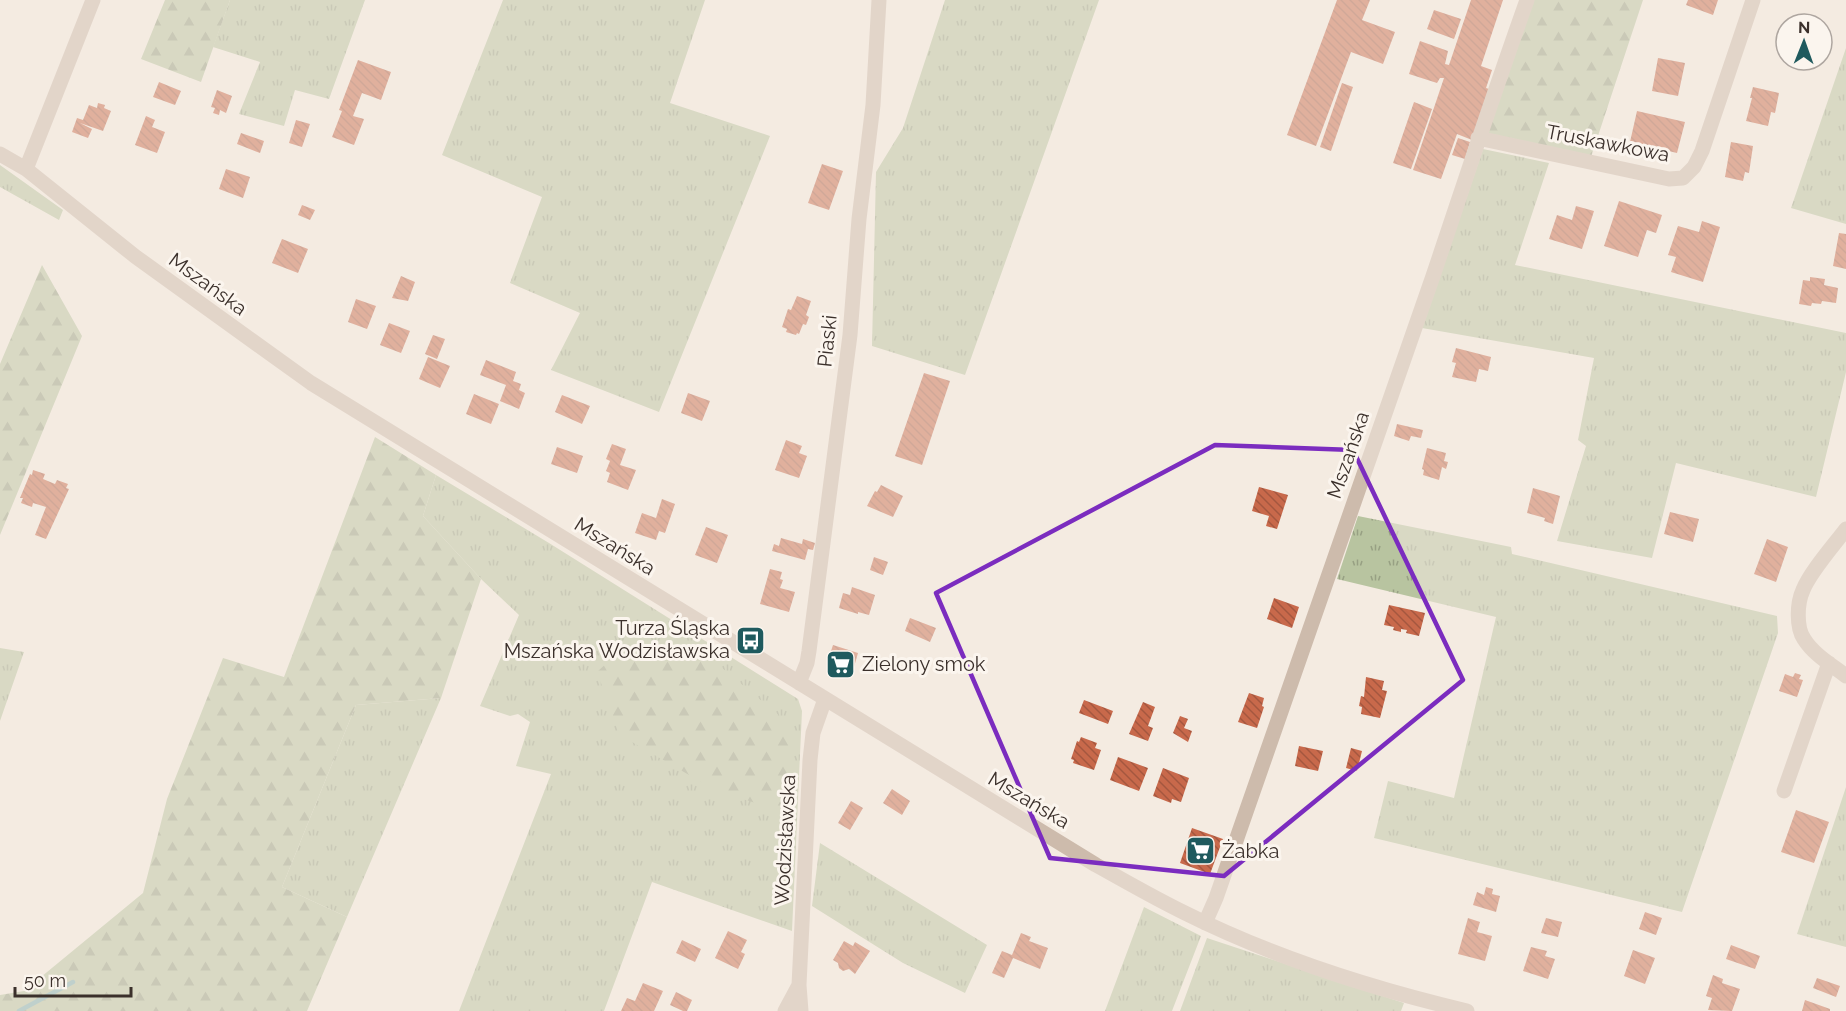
<svg xmlns="http://www.w3.org/2000/svg" width="1846" height="1011" viewBox="0 0 1846 1011" font-family="Raleway,sans-serif">
<style>
.grass{fill:url(#grass-tufts)}
.forest{fill:url(#forest-firs)}
.lines{fill:none;stroke-linecap:round;stroke-linejoin:round}
.stream{stroke:#7fb0b2;stroke-width:4.5}
.building{fill:url(#building-back-hatch)}
.minor{stroke:#cdbbac;stroke-width:15}
.marked{fill:none;stroke:#7b2cbf;stroke-width:4.5;stroke-linejoin:round}
.labels{text-anchor:middle;stroke-width:6;stroke-linejoin:round;paint-order:stroke}
.street-label{font-size:20px;fill:#3b302b;stroke:#fbf5ee}
.poi-label{font-size:20px;fill:#3b302b;stroke:#fbf5ee;text-anchor:start}
</style>
<defs>
<pattern id="grass-tufts" width="24" height="20" patternUnits="userSpaceOnUse" patternTransform="scale(1.5)"><rect width="24" height="20" fill="#b8c4a0"/><path d="M3 7l-1-3M5 7V3M7 7l1-3M15 17l-1-3M17 17v-4M19 17l1-3" fill="none" stroke="#97a083"/></pattern>
<pattern id="forest-firs" width="22" height="20" patternUnits="userSpaceOnUse" patternTransform="scale(1.5)"><rect width="22" height="20" fill="#b8c4a0"/><path d="M5 1l3.5 6h-7zM16 11l3.5 6h-7z" fill="#97a083"/></pattern>
<pattern id="building-back-hatch" width="6" height="6" patternUnits="userSpaceOnUse" patternTransform="scale(1.5)"><rect width="6" height="6" fill="#c8694b"/><path d="M-1 5l2 2M0 0l6 6M5-1l2 2" fill="none" stroke="#a4573f"/></pattern>
</defs>
<rect width="100%" height="100%" fill="#f4ebe1"/>
<path class="grass" d="M230,0H365L329,99L295,90L284,126L239,114L260,62L213,47Z
M503,0H705L670,103L770,136L659,412L551,370L580,313L510,283L542,197L442,155Z
M945,0H1099L965,375L872,346L876,172L903,128Z
M1846,48V224L1791,208Z
M1483,149L1549,163L1515,265L1846,333V372L1816,497L1676,463L1652,558L1557,541L1586,446L1578,440L1594,358L1422,328Z
M0,165L63,210L59,220L0,187Z
M436,475L549,543L798,699L802,711L792,931L652,882L604,1011H459L551,774L516,766L530,722L518,714L510,716L480,706L519,615L481,579L423,516Z
M1358,516L1511,547L1512,554L1777,616L1778,633L1682,912L1374,838L1388,781L1454,798L1496,617L1337,579Z
M0,648L24,652L0,721Z
M441,698L347,917L282,887L356,705Z
M1846,787V947L1797,934Z
M820,843L987,945L965,993L903,963L812,906Z
M1144,907L1201,936L1172,1011H1105Z
M1207,938L1404,1003L1401,1011H1180Z"/>
<path class="forest" d="M165,0H230L201,82L141,59Z
M1533,0H1643L1591,157L1485,135Z
M42,265L82,336L0,535V364Z
M375,437L436,475L423,516L481,579L441,698L356,705L282,887L347,917L307,1011H0V995L24,991L143,893L167,799L223,658L284,677Z
M624,647L716,663L794,728L786,813L715,790L620,735L597,672Z"/>
<g class="lines">
<path class="stream" d="M19,1011L73,982"/>
</g>
<path class="building" d="M1337,0H1370L1362,20L1395,32L1383,64L1351,52L1316,146L1287,135Z
M1471,0H1503L1481,66L1492,70L1486,88L1489,89L1472,140L1457,134L1441,179L1413,170L1444,78H1440L1437,83L1409,74L1420,41L1448,51L1445,64L1449,65Z
M1688,0H1718L1713,15L1686,5Z
M1434,10L1461,19L1454,39L1427,29Z
M1658,58L1685,63L1678,96L1652,91Z
M358,60L391,72L381,100L362,93L353,116L364,119L354,145L332,137L342,111L339,110Z
M159,82L181,91L175,105L153,97Z
M1342,83L1353,87L1331,151L1320,147Z
M1753,87L1779,93L1775,113L1771,112L1768,126L1746,121L1752,98H1750Z
M217,90L232,96L226,113L220,110L219,115L213,113L215,108L211,107Z
M1414,102L1432,109L1411,169L1393,163Z
M98,103L105,105L104,108L111,111L103,131L80,123L92,129L88,138L72,132L77,118L83,120L89,105L97,108Z
M1637,111L1685,122L1677,153L1630,142Z
M146,116L155,120L152,127L165,132L157,153L135,145Z
M296,120L310,124L302,147L289,143Z
M241,133L264,141L260,153L237,144Z
M1458,138L1470,142L1465,159L1452,155Z
M1731,142L1753,146L1749,173L1745,172L1743,181L1725,177Z
M822,164L843,171L829,210L808,203Z
M226,169L250,177L243,198L219,189Z
M1619,201L1662,215L1656,233L1647,230L1638,257L1604,246Z
M302,205L315,210L310,220L298,215Z
M1576,206L1594,211L1582,249L1549,239L1557,215L1572,220Z
M1702,221L1720,227L1703,282L1671,272L1676,257L1668,255L1678,226L1699,232Z
M1839,233L1846,234V269L1833,266Z
M282,239L308,249L298,273L272,263Z
M401,276L415,282L408,301L392,298Z
M1810,277L1825,279L1824,285L1838,288L1836,303L1822,301L1821,304L1812,303L1811,306L1799,304L1803,280L1810,281Z
M797,296L811,301L806,315L809,317L806,325L803,324L799,334L797,333L796,335L786,332L787,329L782,327L788,309L791,310Z
M356,299L376,306L367,329L348,322Z
M389,323L410,331L401,353L380,345Z
M433,335L445,339L437,359L425,354Z
M1456,348L1491,357L1488,371L1479,369L1476,382L1452,377L1456,363L1452,362Z
M428,357L450,366L440,388L419,379Z
M486,360L516,372L513,381L521,384L519,390L525,393L519,409L500,401L506,385L480,375Z
M924,373L950,381L922,465L895,456Z
M688,393L710,401L702,421L681,413Z
M474,394L499,404L491,424L466,414Z
M562,395L590,406L582,424L555,412Z
M1397,424L1423,430L1421,438L1411,436L1409,441L1394,436Z
M786,440L802,446L799,453L807,456L799,478L775,470Z
M612,444L626,449L620,465L636,470L628,490L607,482L610,473L606,471L610,461L606,459Z
M557,447L583,456L577,473L551,464Z
M1427,448L1446,453L1444,461L1448,462L1446,469L1442,467L1439,480L1423,475L1424,470L1422,469Z
M33,470L45,474L43,479L55,484L57,480L68,484L66,488L69,489L46,539L35,535L46,507L33,503L32,507L21,503L23,498H20L30,474L32,475Z
M881,485L903,496L893,517L867,506L875,491L877,492Z
M1259,487L1288,495L1277,529L1266,526L1269,516L1252,511Z
M1533,488L1560,496L1553,524L1544,521L1545,518L1527,513Z
M662,499L675,504L665,533L659,531L656,540L635,533L642,513L656,518Z
M1670,512L1699,519L1693,542L1664,534Z
M706,527L728,535L717,563L695,555Z
M781,538L802,544L803,539L815,543L813,550L808,549L805,560L772,551L774,544L779,546Z
M1767,539L1788,547L1776,582L1754,574Z
M874,557L888,562L883,575L870,570Z
M770,569L782,572L780,579L783,580L780,588L795,592L789,612L760,604Z
M852,587L875,595L869,615L858,612V614L839,608L843,593L850,595Z
M1274,598L1299,607L1292,628L1267,619Z
M1389,605L1425,613L1419,636L1406,633L1407,630L1401,629V632L1393,630L1394,627L1384,625Z
M910,618L936,628L930,642L905,631Z
M833,645L858,653L852,674L834,668L835,665L827,663Z
M1795,673L1801,675L1799,679L1803,680L1797,697L1779,691L1785,674L1793,677Z
M1366,677L1384,681L1382,690L1387,691L1380,718L1361,714L1362,707L1359,706L1361,696L1364,697Z
M1249,693L1264,698L1262,706L1264,707L1257,728L1238,722Z
M1084,700L1113,711L1108,724L1079,713Z
M1143,702L1155,707L1148,726L1153,728L1148,741L1129,734Z
M1180,716L1188,719L1184,728L1192,731L1188,742L1173,733Z
M1081,737L1097,743L1095,748L1101,750L1094,770L1073,763L1074,760L1071,759L1077,741L1079,742Z
M1299,746L1323,751L1318,771L1295,766Z
M1351,748L1362,751L1357,771L1346,768Z
M1118,757L1148,768L1139,791L1110,780Z
M1163,768L1189,778L1181,802L1172,799L1171,803L1153,796Z
M892,789L910,801L902,815L883,803Z
M851,801L863,808L850,830L838,823Z
M1796,810L1829,822L1814,863L1781,852Z
M1192,828L1223,839L1210,874L1180,863Z
M1486,887L1493,889L1492,894L1500,896L1496,912L1473,905L1477,892L1484,895Z
M1645,912L1662,918L1656,935L1639,929Z
M1468,918L1480,922L1477,932L1492,936L1485,961L1458,954Z
M1546,918L1562,922L1558,937L1541,933Z
M728,931L747,940L741,952L745,954L738,969L715,958Z
M1021,933L1031,937L1029,941L1048,948L1040,969L1013,958L1004,978L992,973L1002,951L1012,955Z
M682,940L701,949L695,962L676,953Z
M844,941L853,946L855,942L870,951L855,974L849,969L843,971L839,968L838,963L833,960Z
M1731,945L1760,956L1755,969L1726,959Z
M1531,947L1547,951L1545,956L1555,959L1548,979L1523,971Z
M1633,950L1655,958L1645,984L1624,976Z
M1713,975L1723,979L1722,983L1740,989L1732,1011L1708,1010L1712,998L1706,996Z
M1817,978L1840,986L1836,997L1813,988Z
M643,983L663,991L654,1011H621L627,998L635,1001Z
M676,992L692,1000L687,1011H683L670,1005Z
M1805,1000L1830,1009V1011H1802Z"/>
<g class="lines">
<path class="minor" d="M1478,138L1669,179L1683,178L1694,167L1702,151L1753,0
M0,154L26,169L136,257L311,383L1096,865C1125,881 1154,898 1185,913C1271,956 1374,989 1467,1011
M26,169L93,0
M1846,529C1834,545 1810,572 1803,590C1797,603 1796,627 1804,639C1814,655 1832,665 1846,676
M799,683L807,663L809,651L850,335L859,219L873,105L879,0
M1784,791L1829,663
M1205,923L1216,898C1288,691 1361,484 1433,276C1464,184 1494,92 1527,0
M785,1011L799,985
M801,1011L799,985L810,760L813,733L825,699"/>
</g>
<path d="M0 0H1846V1011H0ZM1215,445L1353,450L1463,680L1224,876L1050,858L936,593Z" fill="#f4ebe1" fill-opacity=".55" fill-rule="evenodd"/>
<path class="marked" d="M1215,445L1353,450L1463,680L1224,876L1050,858L936,593Z"/>
<defs>
<symbol id="bus-square" viewBox="-11 -11 22 22"><rect x="-9" y="-9" width="18" height="18" rx="4" fill="#1f5a5e" stroke="#fbf5ee"/><path d="M-5-6H5V4H4V6H2V4H-2V6H-4V4H-5ZM-3.5-4V0h7V-4ZM-3.5 1.2v1.5H-2V1.2ZM2 1.2v1.5H3.5V1.2Z" fill="#fff"/></symbol>
<symbol id="supermarket-square" viewBox="-11 -11 22 22"><rect x="-9" y="-9" width="18" height="18" rx="4" fill="#1f5a5e" stroke="#fbf5ee"/><path d="M-6-5.5h2.5l.6 2H6L4.5 2H-2.5L-4.4-4H-6ZM-1.5 3.2a1.3 1.3 0 1 0 .1 0ZM3 3.2a1.3 1.3 0 1 0 .1 0Z" fill="#fff"/></symbol>
</defs>
<g fill-rule="evenodd">
<use href="#bus-square" x="734" y="624" width="33" height="33"/>
<use href="#supermarket-square" x="824" y="648" width="33" height="33"/>
<use href="#supermarket-square" x="1184" y="834" width="33" height="33"/>
</g>
<g class="labels">
<g class="street-label">
<text transform="translate(1608 143) rotate(11)" y="7">Truskawkowa</text>
<text transform="translate(208 284) rotate(36)" y="7">Mszańska</text>
<text transform="translate(827 341) rotate(-84)" y="7">Piaski</text>
<text transform="translate(1348 455) rotate(-71)" y="7">Mszańska</text>
<text transform="translate(615 546) rotate(32)" y="7">Mszańska</text>
<text transform="translate(1029 800) rotate(31)" y="7">Mszańska</text>
<text transform="translate(785 840) rotate(-87)" y="7">Wodzisławska</text>
</g>
<g class="poi-label">
<text x="730" y="635" text-anchor="end">Turza Śląska<tspan x="730" dy="23">Mszańska Wodzisławska</tspan></text>
<text x="862" y="671">Zielony smok</text>
<text x="1222" y="858">Żabka</text>
</g>
</g>
<g transform="translate(1804 42) rotate(1)"><circle r="28" fill="#fbf5ee" stroke="#aea6a0" stroke-width="1.5"/>
<path d="M0-4.5L10 22L0 15L-10 22Z" fill="#1f5a5e"/>
<text y="-9" font-size="16" font-weight="bold" text-anchor="middle" fill="#3b302b">N</text>
</g>
<path d="M15 987v9h116v-9" fill="none" stroke="#3b302b" stroke-width="3"/>
<text x="24" y="987" font-size="18" fill="#3b302b" stroke="#fbf5ee" stroke-width="4.5" paint-order="stroke">50 m</text>
</svg>
